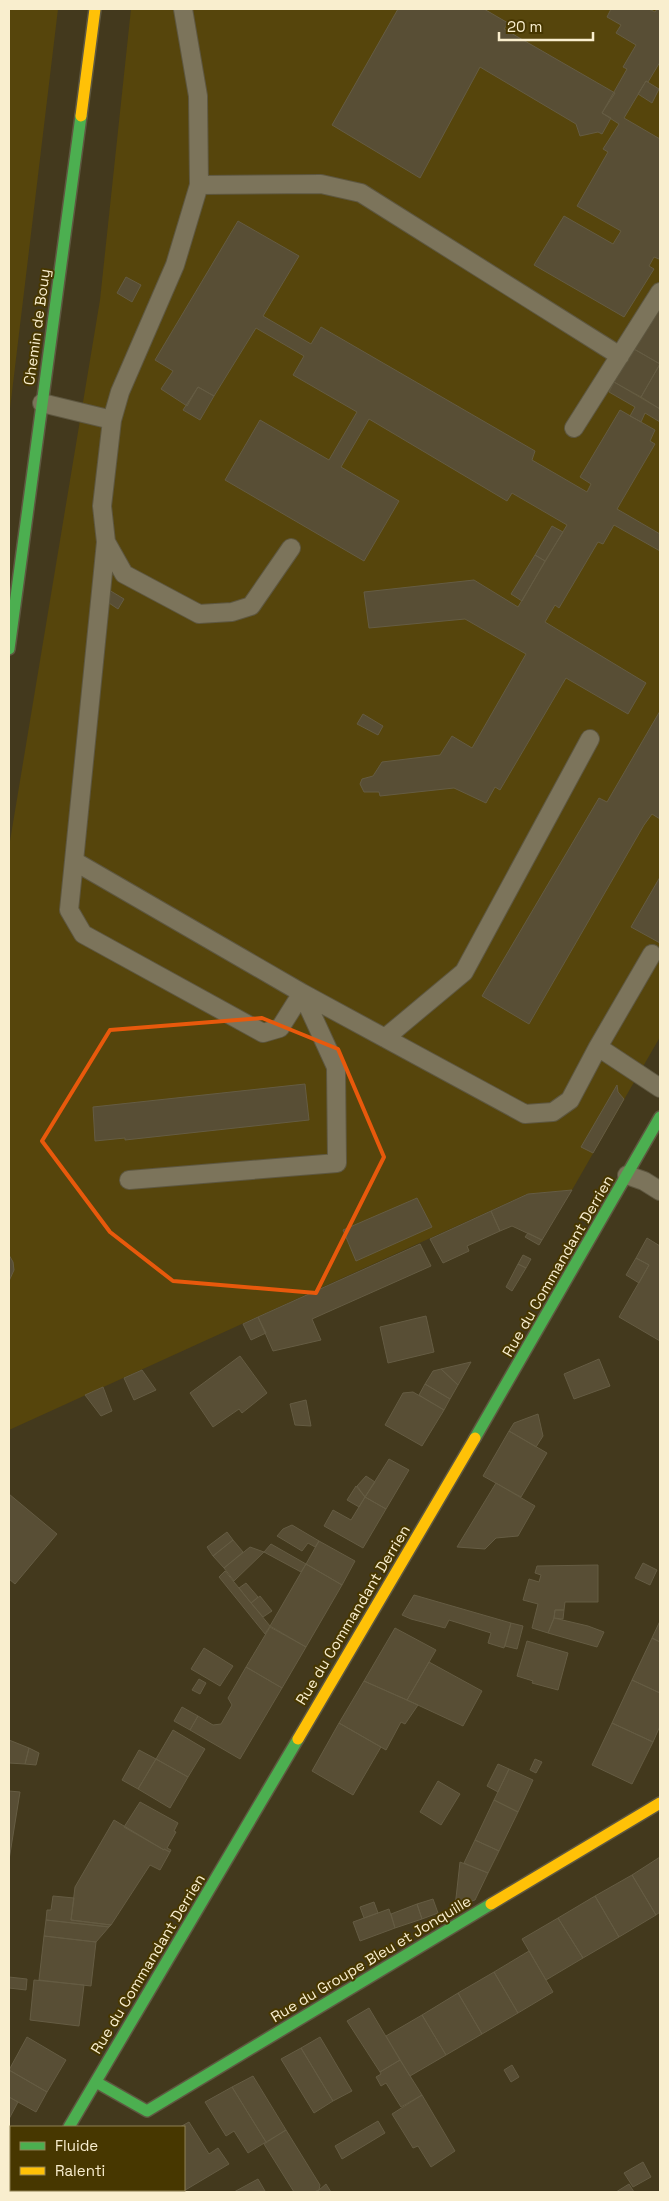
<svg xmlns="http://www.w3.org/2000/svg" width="669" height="2201" viewBox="0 0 669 2201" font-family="'Space Grotesk',sans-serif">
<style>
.built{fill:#56450c}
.building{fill:#584e35;stroke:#655c43}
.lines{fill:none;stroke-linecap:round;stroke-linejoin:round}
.lane-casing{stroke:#5e5740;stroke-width:20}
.fast-casing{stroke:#5e5740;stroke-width:14}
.slow-casing{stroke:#5e5740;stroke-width:14}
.jam-casing{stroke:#5e5740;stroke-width:14}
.lane{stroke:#7c745b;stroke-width:18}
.fast{stroke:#4caf50;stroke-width:11}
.slow{stroke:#ffc107;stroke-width:11}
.jam{stroke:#c62828;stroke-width:11}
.marked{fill:none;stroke:#e8590c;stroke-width:4;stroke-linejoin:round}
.labels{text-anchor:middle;stroke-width:4;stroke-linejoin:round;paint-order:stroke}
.street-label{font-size:15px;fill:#f9eece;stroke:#473700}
</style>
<rect width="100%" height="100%" fill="#43391d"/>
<path class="built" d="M9,9H58L9,417Z
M131,9H660V1037L572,1190L527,1194L9,1430V847L100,300Z"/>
<path class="building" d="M398,9H484L508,23L504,29L615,93L602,113L611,118L602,134L598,132L580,136L576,124L480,67L420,178L332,125Z
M611,9H649L655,12L657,9L660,11V62L648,82L646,81L624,118L660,139V257L659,259L654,257L649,266L654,269L624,317L534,265L564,216L613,244L621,231L577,206L608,152L603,149L619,124L602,113L627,69L623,67L636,45L616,33L621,25L607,17Z
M646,81L659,89L652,103L638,94Z
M238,221L299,256L263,316L311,344L321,327L535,451L532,460L587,492L591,484L580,477L620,410L655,430L650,441L655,444L617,509L660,534V551L614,525L603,544L598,542L559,608L555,605L545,622L646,683L628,714L566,678L500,790L495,787L486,803L454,788L380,796L379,792H364L360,784L362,779L373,776L382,762L440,755L452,736L472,748L526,654L465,619L369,628L364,592L474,580L518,607L567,525L512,493L507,501L369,419L341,467L399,501L364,561L225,480L260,420L329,460L357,412L293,375L304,356L256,328L214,396L198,387L187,406L161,389L173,371L155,360Z
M126,277L141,285L132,302L117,293Z
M660,303V409L641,397L660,364L634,349Z
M634,349L660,364L641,397L614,382Z
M614,382L660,409V422L645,413L641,422L630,416L635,407L609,392Z
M198,387L214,396L200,420L183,410Z
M552,526L563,532L545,561L535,555Z
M535,555L545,561L522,601L511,594Z
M109,590L124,599L118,609L103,599Z
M660,711V819L652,814L644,825L529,1024L482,996L599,798L607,802Z
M363,714L383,726L378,735L357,724Z
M660,877V943L631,927Z
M305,1084L309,1120L125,1140V1138L95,1141L93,1107Z
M617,1085L618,1092L624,1099L593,1153L581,1147Z
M572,1190L542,1240L512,1226L500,1231L491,1211L528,1194Z
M417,1198L432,1227L356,1261L343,1230Z
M491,1211L500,1231L467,1246L469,1251L443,1263L430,1239Z
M528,1233L542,1240L539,1245L525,1237Z
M647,1238L660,1246V1341L619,1317L649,1265L636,1258Z
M420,1244L431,1266L312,1319L321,1340L273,1351L258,1317Z
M9,1255L13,1262L14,1270L9,1281Z
M523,1255L531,1259L526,1268L518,1264Z
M636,1258L649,1265L639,1283L626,1275Z
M518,1264L526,1268L512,1291L506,1287Z
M426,1316L434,1352L388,1363L380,1327Z
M258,1317L266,1333L251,1340L243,1324Z
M240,1356L267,1393L242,1413L239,1409L213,1427L190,1393Z
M599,1359L610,1386L574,1399L564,1374Z
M471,1362L458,1385L441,1369Z
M441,1369L458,1385L450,1399L425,1384L433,1371Z
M142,1370L156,1390L134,1400L124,1378Z
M425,1384L450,1399L444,1410L419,1395Z
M103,1387L112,1411L101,1416L85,1395Z
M413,1392L444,1410L422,1446L385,1425L403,1393Z
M306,1400L311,1426L295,1425L290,1404Z
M538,1414L543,1436L536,1447L509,1431L514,1423Z
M509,1431L547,1453L521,1497L483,1476Z
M389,1459L409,1470L386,1509L365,1497Z
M366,1476L375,1482L365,1497L357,1486Z
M496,1483L535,1506L518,1536L496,1538L485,1549L457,1547Z
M356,1486L365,1497L359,1507L347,1500Z
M9,1494L57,1534L15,1584L9,1579Z
M365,1497L386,1509L363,1548L324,1526L333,1510L351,1520Z
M292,1525L319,1541L315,1547L308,1543L302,1551L277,1536L283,1529Z
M227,1532L233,1540L213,1556L207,1547Z
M233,1540L243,1552L224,1568L213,1556Z
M319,1541L355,1561L342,1585L306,1564Z
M271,1544L306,1564L301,1572L264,1552Z
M250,1547L264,1552L234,1581L224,1568Z
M643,1563L657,1570L650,1585L635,1578Z
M306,1564L342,1585L306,1647L270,1626Z
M598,1565V1602H565L564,1610H555L554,1618L548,1633L532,1628L538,1604L523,1600L529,1579L539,1582L541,1575L535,1573L537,1566Z
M225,1571L270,1626L265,1634L219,1577Z
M246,1583L258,1597L251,1603L239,1588Z
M414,1595L511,1623L504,1648L488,1643L491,1633L449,1620L445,1628L411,1619L402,1615Z
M260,1596L272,1611L263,1617L251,1603Z
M555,1610H564L563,1619L554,1618Z
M554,1618L588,1626L604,1632L597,1647L548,1633Z
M660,1621V1642L652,1638Z
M511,1623L523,1626L517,1649L505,1646Z
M270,1627L306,1647L282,1688L246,1667Z
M395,1628L436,1650L407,1700L364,1681Z
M652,1638L660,1642V1693L632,1680Z
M527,1641L568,1653L558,1690L532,1683L533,1681L517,1676Z
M204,1648L233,1666L220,1686L191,1669Z
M429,1662L482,1691L463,1726L407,1700Z
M246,1667L282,1688L240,1759L190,1730L198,1716L213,1725L221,1724L232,1705L228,1698Z
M199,1679L206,1683L200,1694L192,1690Z
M632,1680L660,1693V1726L653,1742L612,1723Z
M364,1681L418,1705L405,1724L401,1722L386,1750L339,1723Z
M182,1707L198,1716L190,1730L174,1721Z
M339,1723L381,1747L353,1795L312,1771Z
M612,1723L653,1742L632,1784L592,1765Z
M173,1730L205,1749L188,1777L156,1759Z
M9,1740L29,1748L25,1764L9,1763Z
M29,1748L39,1753L36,1765L25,1764Z
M139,1750L156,1759L138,1789L122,1780Z
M156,1759L188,1777L170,1808L138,1789Z
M535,1759L542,1762L536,1773L530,1770Z
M498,1764L509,1769L498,1792L487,1786Z
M509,1769L533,1780L518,1812L494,1800Z
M438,1781L460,1794L441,1825L420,1812Z
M9,1791L20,1792L9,1860Z
M494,1800L518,1812L499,1851L475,1840Z
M140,1802L178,1823L174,1831L176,1832L167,1848L171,1850L170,1852L164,1849V1850L124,1827Z
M114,1820L164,1850V1849L170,1852L160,1870L150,1865L111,1925L71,1920L75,1887Z
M475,1840L499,1851L488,1873L464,1863Z
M660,1857V1912L656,1915L632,1875Z
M460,1862L488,1873L475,1900L455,1907Z
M632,1875L656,1915L619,1937L595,1896Z
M53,1896L74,1898L71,1920L111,1925L109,1927L46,1920L47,1910H51Z
M595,1896L619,1937L583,1958L558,1918Z
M433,1899L438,1913L422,1919L417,1904Z
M374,1902L378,1913L364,1918L360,1907Z
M417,1904L422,1919L395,1928L391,1914Z
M389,1909L395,1928L360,1941L353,1922Z
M558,1918L583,1958L546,1980L522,1939Z
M46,1920L109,1927L96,1942L44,1936Z
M44,1936L96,1942L91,1986L39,1980Z
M529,1951L553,1992L518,2013L494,1972Z
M494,1972L518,2013L482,2034L458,1993Z
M9,1977L27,1979L26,1990L9,1988Z
M34,1980L84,1985L79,2026L30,2020Z
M458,1993L482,2034L446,2055L422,2015Z
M369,2008L400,2060L380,2072L347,2021Z
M422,2015L446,2055L410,2076L386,2036Z
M27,2037L66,2060L47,2092L9,2070Z
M320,2037L352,2091L333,2101L301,2048Z
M301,2048L333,2101L314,2113L281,2059Z
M400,2060L422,2095L401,2107L386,2083L381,2086L376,2077L381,2074L380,2072Z
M512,2065L519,2077L511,2082L504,2070Z
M9,2070L47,2092L36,2112L9,2097Z
M253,2076L286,2130L266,2142L232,2087Z
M232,2087L266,2142L248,2153L234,2131L226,2136L205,2102Z
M422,2095L455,2151L431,2167L418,2146L413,2148L392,2114Z
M9,2097L18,2102L9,2119Z
M378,2121L385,2133L342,2159L335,2146Z
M189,2122L209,2154L218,2148L229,2164L182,2192H146L150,2190H184V2127H180Z
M286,2130L320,2185L319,2190L314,2192H294L264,2144Z
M643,2162L651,2177L633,2187L624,2173Z
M258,2179L265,2191L234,2192Z
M326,2184L331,2192H314L319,2190Z
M629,2184L634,2192H616Z"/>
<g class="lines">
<defs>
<path id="lane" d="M199,185L321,184L361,193L620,356
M42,403L112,420L120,392L175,265L199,185L198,96L183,9
M112,420L102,506L106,542L124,574L199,614L232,612L251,606L291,548
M574,428L660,292
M74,861L302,993L280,1028L263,1033L83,934L69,910L74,861L106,542
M385,1038L464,972L590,739
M598,1047L652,954
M627,1175L644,1181L660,1191
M129,1180L337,1163L336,1067L302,993L525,1114L553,1112L570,1100L598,1047L660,1088"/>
<path id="fast" d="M9,649L81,116
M475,1438L660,1117
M96,2082L147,2111L491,1904
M69,2127L298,1739"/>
<path id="slow" d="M81,116L95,9
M298,1739L475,1438
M491,1904L660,1803"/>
<path id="jam" d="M32,2192L34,2190"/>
</defs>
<use href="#lane" class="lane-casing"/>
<use href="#fast" class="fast-casing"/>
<use href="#slow" class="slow-casing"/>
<use href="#jam" class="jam-casing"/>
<use href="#lane" class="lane"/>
<use href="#fast" class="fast"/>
<use href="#slow" class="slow"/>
<use href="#jam" class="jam"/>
</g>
<path class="marked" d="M262,1018L338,1049L384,1157L316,1293L173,1281L110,1232L42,1141L110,1030Z"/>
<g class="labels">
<g class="street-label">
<text transform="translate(37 327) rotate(-82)" y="5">Chemin de Bouy</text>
<text transform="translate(558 1266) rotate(-60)" y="5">Rue du Commandant Derrien</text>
<text transform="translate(353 1615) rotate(-59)" y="5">Rue du Commandant Derrien</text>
<text transform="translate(371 1959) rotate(-31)" y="5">Rue du Groupe Bleu et Jonquille</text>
<text transform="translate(148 1964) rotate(-59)" y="5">Rue du Commandant Derrien</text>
</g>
</g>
<rect width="669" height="2201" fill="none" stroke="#f9eece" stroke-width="20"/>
<rect x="10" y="2126" width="175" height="65" fill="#473700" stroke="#8e8052"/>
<rect x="20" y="2142" width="25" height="8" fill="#4caf50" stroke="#8e8052"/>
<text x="55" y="2151" font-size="15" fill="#f9eece">Fluide</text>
<rect x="20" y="2167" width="25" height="8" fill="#ffc107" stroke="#8e8052"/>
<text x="55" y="2176" font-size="15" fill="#f9eece">Ralenti</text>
<path d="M499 32v8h94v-8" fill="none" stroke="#f9eece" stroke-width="2.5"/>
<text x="507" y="32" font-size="15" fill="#f9eece" stroke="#473700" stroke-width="4" paint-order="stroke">20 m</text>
</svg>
